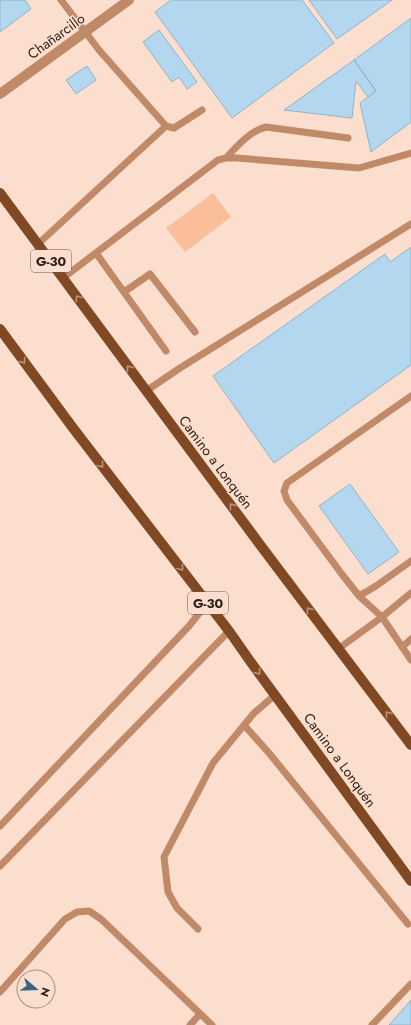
<svg xmlns="http://www.w3.org/2000/svg" width="411" height="1025" viewBox="0 0 411 1025" font-family="Jost,sans-serif">
<style>
.green{fill:#fabe9a}
.building{fill:#b2d7ee;stroke:#90b3c9}
.lines{fill:none;stroke-linecap:round;stroke-linejoin:round}
.lane{stroke:#c08a69;stroke-width:7}
.street{stroke:#c08a69;stroke-width:10}
.primary{stroke:#804923;stroke-width:10}
.oneway{stroke:#be9478}
.labels{text-anchor:middle;stroke-width:3;stroke-linejoin:round;paint-order:stroke}
.shield{fill:#fbdecd;stroke:#69584d;stroke-width:1}
.shield-label{font-size:13px;font-weight:bold;fill:#2b1e16}
.street-label{font-size:14px;fill:#2b1e16;stroke:#fbdecd}
</style>
<rect width="100%" height="100%" fill="#fbdecd"/>
<path class="green" d="M213,193L231,217L185,252L166,228Z"/>
<path class="building" d="M0,0H25L31,9L0,32Z
M171,0H302L334,43L232,118L155,12Z
M309,0H392L337,39Z
M411,18V122L371,152L360,103L376,91L354,60Z
M159,30L197,82L187,89L179,77L172,82L143,42Z
M354,60L376,91L368,97L356,81L352,118L284,110Z
M87,66L96,80L76,94L66,80Z
M411,247V365L274,463L213,376L385,254L390,262Z
M350,484L399,552L368,574L319,506Z
M411,1000V1025H389Z"/>
<g class="lines">
<path class="lane" d="M61,0L99,50L166,126L174,128L202,110
M226,158C237,146 250,131 266,127L348,138
M38,244L166,126
M96,253L166,351
M63,278L218,160L226,158H237L359,168L411,153
M124,292L150,274L195,332
M146,391L180,368L411,224
M411,396L287,483L284,491L287,500L341,573L359,596L376,586L411,561
M359,596L382,617L411,660
M402,647L411,639
M338,649L382,617L411,593
M244,725L269,753L408,924
M0,826L189,626L208,602
M0,866L229,631
M198,929L177,908L168,892L164,857L213,763L254,713L275,695
M0,992L65,919L77,912L89,911L101,919L212,1025
M190,1025L200,1014
M372,1025L411,984"/>
<path class="street" d="M0,94L129,0"/>
<path class="primary" d="M0,193L261,546L411,745
M0,329L73,428L229,631L250,661L411,881"/>
</g>
<defs><path id="oneway-chevron" d="M-2-3.5L2.5 0L-2 3.5" fill="none" stroke-width="1.6" stroke-linecap="round" stroke-linejoin="round"/></defs>
<g class="oneway">
<use href="#oneway-chevron" transform="translate(78 298) rotate(-126)"/>
<use href="#oneway-chevron" transform="translate(23 361) rotate(54)"/>
<use href="#oneway-chevron" transform="translate(129 368) rotate(-126)"/>
<use href="#oneway-chevron" transform="translate(101 465) rotate(53)"/>
<use href="#oneway-chevron" transform="translate(232 506) rotate(-127)"/>
<use href="#oneway-chevron" transform="translate(181 568) rotate(52)"/>
<use href="#oneway-chevron" transform="translate(309 610) rotate(-127)"/>
<use href="#oneway-chevron" transform="translate(258 672) rotate(54)"/>
<use href="#oneway-chevron" transform="translate(388 714) rotate(-127)"/>
</g>
<g class="labels">
<g class="shield">
<rect x="31" y="250" width="40" height="22" rx="3"/>
<rect x="188" y="592" width="40" height="22" rx="3"/>
</g>
<g class="shield-label">
<text x="51" y="266">G-30</text>
<text x="208" y="608">G-30</text>
</g>
<g class="street-label">
<text transform="translate(56 36) rotate(-36)" y="5">Chañarcillo</text>
<text transform="translate(216 462) rotate(53)" y="5">Camino a Lonquén</text>
<text transform="translate(340 760) rotate(54)" y="5">Camino a Lonquén</text>
</g>
</g>
<g transform="translate(36 989) rotate(109)"><circle r="19" fill="#fbdecd" stroke="#a89184"/>
<path d="M0-3L7 15L0 10L-7 15Z" fill="#356885"/>
<text y="-6" font-size="11" font-weight="bold" text-anchor="middle" fill="#2b1e16">N</text>
</g>
</svg>
